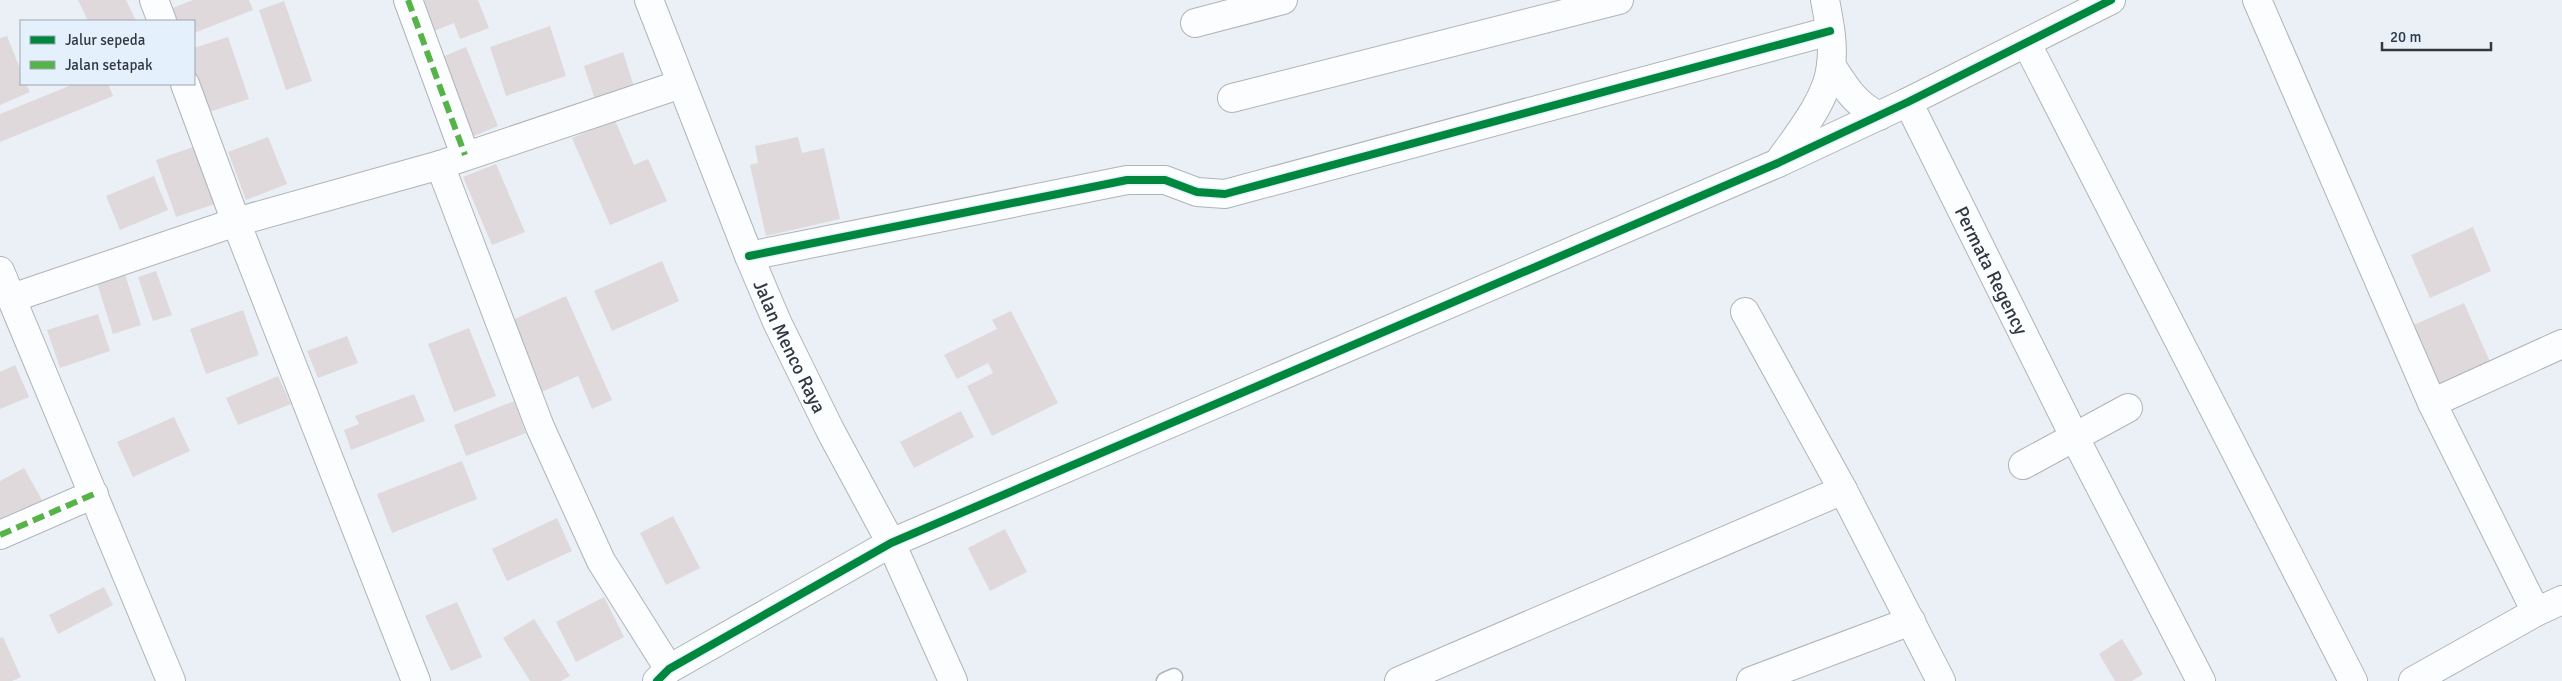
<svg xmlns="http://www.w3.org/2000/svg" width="2562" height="681" viewBox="0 0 2562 681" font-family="Signika,sans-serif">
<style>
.building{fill:#dfd9dc}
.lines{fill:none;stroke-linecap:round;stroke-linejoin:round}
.lane-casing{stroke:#aeb4ba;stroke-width:19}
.street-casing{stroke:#aeb4ba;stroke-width:30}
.secondary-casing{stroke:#aeb4ba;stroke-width:30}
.lane{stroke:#fcfdfe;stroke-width:16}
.street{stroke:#fcfdfe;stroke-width:28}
.secondary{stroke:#fcfdfe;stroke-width:28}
.quiet{stroke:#56b347;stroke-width:6;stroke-dasharray:12 6;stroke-linecap:butt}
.cycleway-casing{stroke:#e4f0fc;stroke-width:11}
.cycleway{stroke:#00873e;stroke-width:8}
.labels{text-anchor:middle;stroke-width:4;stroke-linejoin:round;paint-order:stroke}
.street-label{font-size:19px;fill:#313841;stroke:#e4f0fc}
</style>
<rect width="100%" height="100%" fill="#eaf0f6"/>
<path class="building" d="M78,0H126L136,21H88Z
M193,0H249L253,10L194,33V21H175L170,9Z
M415,0H478L489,28L460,39L454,23L429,33Z
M284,1L312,81L286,90L259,10Z
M550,26L566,76L506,96L490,47Z
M7,36L21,71V84H26L30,92L0,105V38Z
M228,37L249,99L203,114L194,84V48Z
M466,47L498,126L474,136L442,57Z
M623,52L635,90L596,103L584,66Z
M74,84H108L113,96L0,142V114Z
M615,120L634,165L648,159L667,201L610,225L572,138Z
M268,137L287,184L246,200L228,152Z
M798,137L802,153L824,148L840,219L766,236L750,165L758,163L755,146Z
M196,146L215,204L176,217L156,160Z
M496,164L525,232L492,245L463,177Z
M154,176L168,210L120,230L106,196Z
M2473,227L2491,271L2430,298L2411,255Z
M662,261L679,301L612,331L594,291Z
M124,271L141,325L113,334L96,280Z
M156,271L172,315L153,321L138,277Z
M566,296L612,400L592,409L578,376L537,394L506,323Z
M2464,303L2490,362L2436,386L2409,327Z
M243,310L259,355L206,374L190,329Z
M1011,311L1058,403L992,436L967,386L993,373L988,363L957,379L944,355L997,329L992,320Z
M98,314L110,351L60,368L47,330Z
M469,328L496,396L454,412L428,344Z
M347,336L358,363L318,378L307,351Z
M15,365L29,397L0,409V372Z
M278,376L291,404L238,425L226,398Z
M414,394L425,421L351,450L344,430L359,424L355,416Z
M514,401L526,433L466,456L454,425Z
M961,411L974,437L914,468L900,442Z
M174,417L190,451L133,477L117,442Z
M462,461L477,499L392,533L377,494Z
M24,468L47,509L0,530V481Z
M673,516L700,568L666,585L640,533Z
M557,518L572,551L507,581L492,549Z
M1005,529L1027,572L990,591L968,548Z
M104,587L113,605L58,634L49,615Z
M604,597L624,637L576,662L556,622Z
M457,602L482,657L451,671L425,616Z
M534,619L570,676L561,681H530L503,638Z
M3,637L21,677L12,681H0V638Z
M2122,639L2143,674L2132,681H2115L2099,654Z"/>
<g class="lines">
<defs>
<path id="lane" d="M1165,681L1174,677"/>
<g id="street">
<path d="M154,0L162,21"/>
<path d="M408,0L465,155"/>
<path d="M2257,0L2432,403L2536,612L2413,681"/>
<path d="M1195,23L1283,0"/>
<path d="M2027,44L2353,681"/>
<path d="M1831,65C1846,88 1854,103 1879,116"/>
<path d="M185,84L236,222L416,681"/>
<path d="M1232,98L1619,0"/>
<path id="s1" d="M1908,102L2075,438L2201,681"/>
<path d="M1778,163C1797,136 1828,99 1831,65C1834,44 1829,21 1825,0"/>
<path d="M440,165L540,427L601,561L669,669"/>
<path d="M749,256L1127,180H1165L1197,192L1225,194L1830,31"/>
<path d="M0,271L171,681"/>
<path d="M12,298L236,222L440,165L681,84"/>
<path d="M1745,312L1843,490L1941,681"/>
<path d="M2432,403L2562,344"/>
<path d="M2023,465L2128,408"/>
<path d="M0,535L94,494"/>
<path d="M2536,612L2562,600"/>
<path d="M657,681L669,669L891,543L1778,163L1908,102L2111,0"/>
<path d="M1399,681L1843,490"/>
<path d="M1751,681L1911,621"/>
</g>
<g id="secondary">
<path id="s2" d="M649,0L749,256L777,322L830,430L891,543L953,681"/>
</g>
</defs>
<use href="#lane" class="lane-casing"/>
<use href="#street" class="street-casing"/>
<use href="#secondary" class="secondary-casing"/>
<use href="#lane" class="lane"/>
<use href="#street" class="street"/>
<use href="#secondary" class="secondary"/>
<path class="quiet" d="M408,0L465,155
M0,535L94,494"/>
<defs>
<path id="cycleway" d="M749,256L1127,180H1165L1197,192L1225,194L1830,31
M657,681L669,669L891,543L1778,163L1908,102L2111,0"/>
</defs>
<use href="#cycleway" class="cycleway-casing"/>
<use href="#cycleway" class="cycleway"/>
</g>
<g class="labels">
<g class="street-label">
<text dy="7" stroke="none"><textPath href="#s1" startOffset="188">Permata Regency</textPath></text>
<text dy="7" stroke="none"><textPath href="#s2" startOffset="374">Jalan Menco Raya</textPath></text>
</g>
</g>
<rect x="20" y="20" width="175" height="65" fill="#e4f0fc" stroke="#9ca6b1"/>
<rect x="30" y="36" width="25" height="8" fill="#00873e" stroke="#9ca6b1"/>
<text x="65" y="45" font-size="15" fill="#313841">Jalur sepeda</text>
<rect x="30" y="61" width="25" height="8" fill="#56b347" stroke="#9ca6b1"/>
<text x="65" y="70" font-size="15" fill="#313841">Jalan setapak</text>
<path d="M2382 42v8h109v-8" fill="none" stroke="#313841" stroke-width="2.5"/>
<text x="2390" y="42" font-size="15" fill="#313841" stroke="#e4f0fc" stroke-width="4" paint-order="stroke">20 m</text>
</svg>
